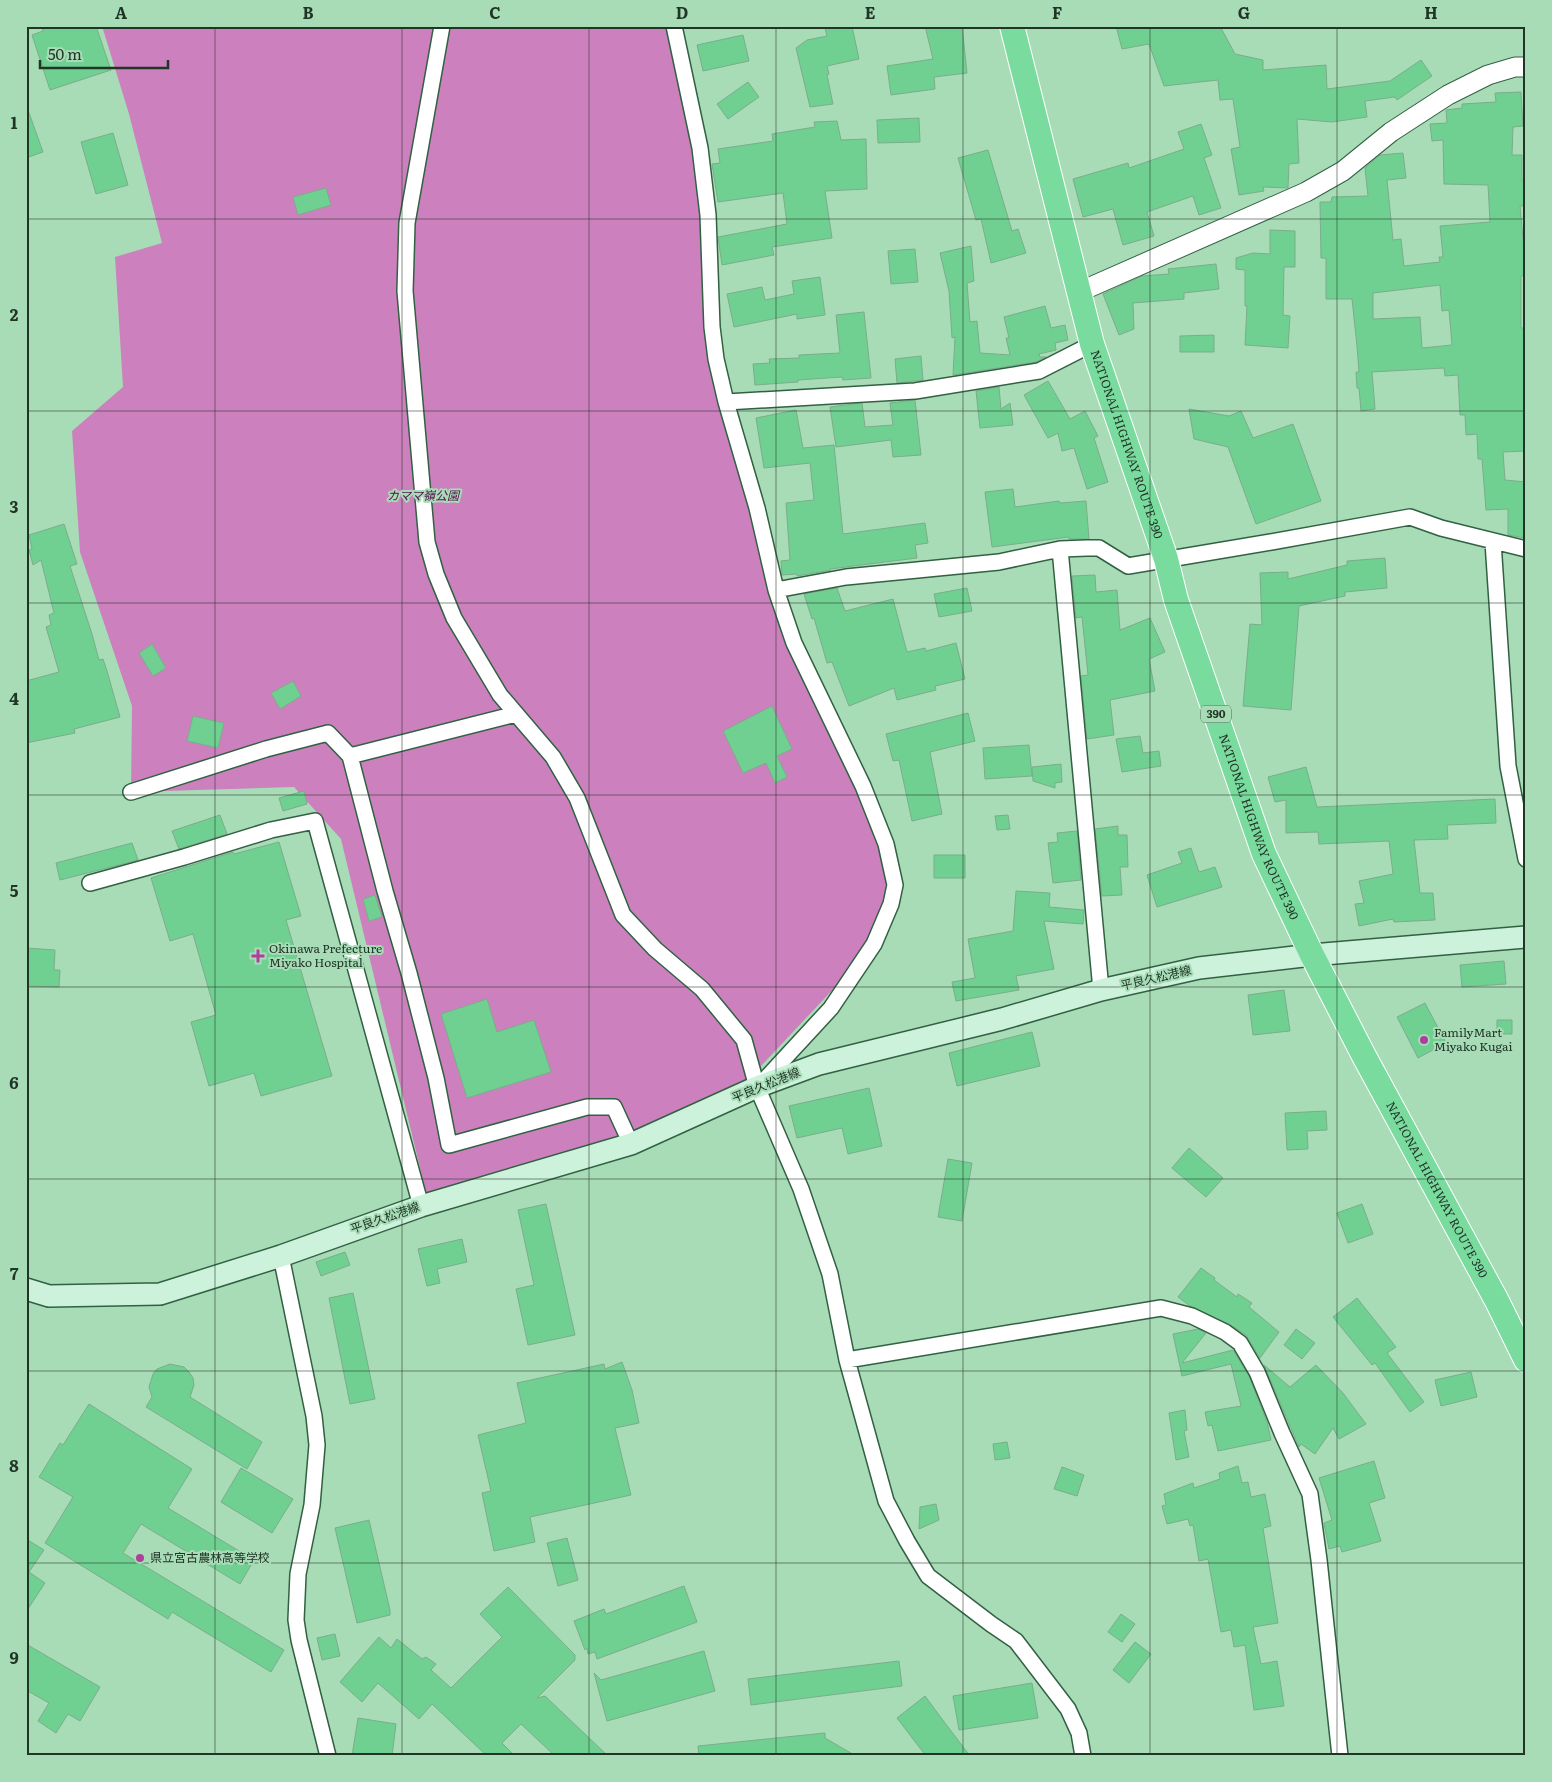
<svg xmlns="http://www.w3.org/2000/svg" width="1552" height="1782" viewBox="0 0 1552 1782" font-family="Literata,'Noto Sans JP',serif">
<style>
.green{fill:#cc81be}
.building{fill:#6fd091;stroke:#7bad8a;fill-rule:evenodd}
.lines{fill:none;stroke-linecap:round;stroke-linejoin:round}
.minor-casing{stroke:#316142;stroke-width:18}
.tertiary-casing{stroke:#316142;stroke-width:21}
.secondary-casing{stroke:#316142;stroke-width:24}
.trunk-casing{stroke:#fff;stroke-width:26}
.minor{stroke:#fff;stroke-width:15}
.tertiary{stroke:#fff;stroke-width:19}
.secondary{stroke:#cdf2db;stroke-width:21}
.trunk{stroke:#7adb9f;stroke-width:24}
.grid{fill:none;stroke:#213527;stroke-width:1;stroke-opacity:0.55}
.poi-dot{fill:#ad3f9d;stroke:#a8dcb7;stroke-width:2}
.labels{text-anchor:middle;stroke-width:4;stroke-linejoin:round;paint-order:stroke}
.shield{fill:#a8dcb7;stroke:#4a6752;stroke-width:1}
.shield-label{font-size:11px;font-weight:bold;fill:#213527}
.street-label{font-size:12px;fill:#213527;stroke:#a8dcb7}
.park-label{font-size:12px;font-style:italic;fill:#550c4d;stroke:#a8dcb7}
.poi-label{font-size:12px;fill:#213527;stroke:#a8dcb7;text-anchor:start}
.neatline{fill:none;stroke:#213527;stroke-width:2}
.grid-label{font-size:16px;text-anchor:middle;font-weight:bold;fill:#213527}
</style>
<rect width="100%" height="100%" fill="#a8dcb7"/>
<path class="green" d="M102,26H673L709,234L726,402L776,590L895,885L870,950L761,1066L766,1084L631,1144L426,1193L341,839L294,787L131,792L132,706L80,552L72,431L123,387L115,257L162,243L129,114Z"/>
<path class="building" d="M42,26H96L111,70L50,90L32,35L43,31Z
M832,26H852L859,59L827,66L829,74L827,75L833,104L810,107L796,48L807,40L827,36L825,28Z
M925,26H962L967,73L934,77L935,89L891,95L887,66L933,59Z
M1116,26H1220L1235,54L1263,60V70L1326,65L1327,89L1390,81L1421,60L1432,76L1397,100L1395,97L1365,101L1367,117L1332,122L1297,119L1299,163L1289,164L1288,188L1263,187L1264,191L1239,195L1231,149L1240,147L1233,99L1220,100L1218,80L1164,86L1149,44L1122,49Z
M743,35L749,61L703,71L697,45Z
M748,82L759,97L728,119L717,104Z
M1521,92L1523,126L1513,127L1512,155H1522V181H1526V206H1520L1526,271V275L1521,276V328H1526V342H1524L1526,358V451L1503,452L1505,480L1526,482V538L1508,535V509L1486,510L1482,459H1478L1477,434L1466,435L1465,415H1460L1458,375L1445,376L1444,368L1372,372L1375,409L1361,411L1359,388H1357L1356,372H1359L1357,346L1352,299H1326V258H1321L1320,202H1331L1332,197L1368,196L1365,168L1380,155L1403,153L1406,178L1387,180L1393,240L1401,239L1404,266L1440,262L1439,257H1443L1440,226L1490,222L1488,185L1444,184L1443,140L1432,141L1430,124L1447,123L1446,110L1462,108V104L1496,102L1495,93ZM1440,285L1442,311L1449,310L1452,345L1422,348L1420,317L1373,319V293Z
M28,110L43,152L26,158V111Z
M919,118L920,142L878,143L877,120Z
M837,121L841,140L866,139L867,189L825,191L832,238L772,247L774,255L722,265L718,237L787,224L783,193L718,202L712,164L720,163L718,149L773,141L772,134L815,127L814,122Z
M1201,124L1212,155L1204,158L1221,208L1199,215L1193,196L1147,212L1154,236L1123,245L1113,209L1083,217L1073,179L1128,163L1129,168L1184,149L1178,132Z
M113,133L128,185L96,194L81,142Z
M988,150L1012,231L1018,229L1026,253L991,263L981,219L976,220L958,158Z
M326,188L331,205L298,215L293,197Z
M1270,230L1295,231V267H1284L1283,315L1290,316L1288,348L1245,345L1247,306H1245V270L1236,269V258L1253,253L1270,254Z
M971,246L974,281L967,283L970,322L977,321L980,353L1010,355L1006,338H1009L1004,317L1045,306L1051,328L1065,325L1068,340L1055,343L1056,350L1039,354L1040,357H1046L1036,362L953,375L955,337L952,338L949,291L940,253Z
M915,249L918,282L891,284L888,251Z
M1216,264L1219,289L1184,293V299L1133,303L1134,329L1119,335L1103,294L1142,276L1169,274L1168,269Z
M820,277L825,315L797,319V314L734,327L727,294L762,287L765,300L794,294L792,281Z
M864,312L871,378L843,380L842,377L798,380V382L755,385L753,364L770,363L769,359L799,358V355L840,353L836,315Z
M1214,335V352H1180V336Z
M921,356L923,380L897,383L895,359Z
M1048,381L1070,419L1085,411L1098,436L1094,438L1108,482L1087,489L1074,448L1062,451L1058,433L1048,438L1024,395Z
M999,387L1001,409L1010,403L1013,425L980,428L976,391Z
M915,400L921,455L893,457L891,440L836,447L830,407L862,403L865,427L893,425L890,403Z
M1189,409L1229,416L1241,411L1253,438L1293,424L1321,501L1256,524L1228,447L1194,439Z
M796,410L803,448L834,445L843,534L925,523L928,543L915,545L917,558L830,569L831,570L797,576V574L782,575L781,561L790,560L786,503L814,500L810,463L764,468L756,418Z
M1013,489L1015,507L1059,501L1060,503L1086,501L1089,539H1069V537L992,547L985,492Z
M64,524L77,564L70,566L92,634L99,660L103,659L107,671L120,717L74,729L75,733L26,743V681L59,672L46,627L51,625L49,615L54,613L41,560L33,565L29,550L32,549L29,535Z
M1385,558L1387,588L1345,592V596L1299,606L1291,710L1243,706L1250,624L1262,625L1260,573L1288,572V579L1347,565V561Z
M1095,575L1096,592L1117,590L1120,630L1150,618L1165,652L1149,659L1155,691L1110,700L1114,735L1087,739L1081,676L1088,675L1082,617L1076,618L1072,576Z
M837,588L845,611L893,599L907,652L925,648L926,651L956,643L965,679L935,686L936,690L897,700L894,688L849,706L832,662L827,663L814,618L812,619L804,594Z
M967,588L972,611L939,617L934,594Z
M152,644L166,668L153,676L139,653Z
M293,681L301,696L280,709L271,693Z
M772,706L792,749L777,756L787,777L775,783L766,763L743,773L723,731Z
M968,713L975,741L930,752L942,814L912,821L899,760L893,761L886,734Z
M193,716L224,723L218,748L187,741Z
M1140,736L1143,753L1159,751L1161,766L1122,772L1116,739Z
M1029,745L1032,776L985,779L983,748Z
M1061,764L1062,782L1055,783V788L1033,781L1032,767Z
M1306,767L1317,807L1495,799L1496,823L1447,825L1448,839L1414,840L1420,893H1433L1435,920L1394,922L1393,919L1359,926L1355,904L1364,903L1359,881L1393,874L1389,841L1319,844L1318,832L1286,833V800L1275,802L1268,777Z
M304,791L307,804L283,811L279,798Z
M220,815L227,834L179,849L172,831Z
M1008,815L1010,829L997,830L995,816Z
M1118,826V835H1127L1128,867H1120L1122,895L1102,896L1095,829Z
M1077,831L1081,880L1053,883L1048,843L1058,842L1057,833Z
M279,842L301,916L286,920L332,1076L261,1096L254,1073L209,1086L191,1022L216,1015L193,934L170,941L151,878L233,852L234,854Z
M132,843L138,860L60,880L56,863Z
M1191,848L1199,872L1215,867L1222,887L1157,907L1147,875L1182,863L1178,852Z
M934,855H965V878H934Z
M1016,891L1050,893L1049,907L1084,910L1083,924L1044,921L1054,969L1016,976L1019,990L956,1001L952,982L975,978L968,939L1013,931Z
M375,895L382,917L369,921L363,899Z
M26,948L55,950L54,970H60L59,987L26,986Z
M1504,961L1506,984L1462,987L1460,965Z
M1284,990L1290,1031L1253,1035L1248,995Z
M487,999L497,1032L534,1020L551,1072L467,1098L441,1014Z
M1425,1003L1446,1043L1418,1058L1397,1017Z
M1497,1020H1512V1034H1497Z
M1032,1032L1040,1066L957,1086L949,1053Z
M869,1088L882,1146L848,1154L842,1128L797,1138L789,1106Z
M1326,1111L1327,1130L1307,1131L1308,1149L1287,1150L1285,1113Z
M1189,1148L1223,1178L1206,1197L1172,1168Z
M948,1159L972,1163L962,1221L938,1217Z
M546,1204L575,1335L528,1345L516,1289L534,1285L518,1210Z
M1362,1204L1373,1234L1348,1243L1337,1213Z
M462,1239L467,1262L437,1269L440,1283L427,1286L418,1249Z
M345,1252L350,1265L321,1276L316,1262Z
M1201,1268L1215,1278L1214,1280L1237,1297L1238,1294L1252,1303L1249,1307L1279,1332L1260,1358L1246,1335L1229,1324L1190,1306L1178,1297Z
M353,1293L375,1399L350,1404L329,1298Z
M1357,1298L1396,1347L1387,1353L1424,1402L1410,1412L1375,1363L1372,1365L1333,1317Z
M1198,1329L1206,1333L1182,1363L1233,1350L1249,1376L1267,1422L1271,1440L1218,1451L1212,1425L1208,1426L1205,1412L1241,1406L1231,1364L1182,1376L1173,1334Z
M1296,1329L1315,1343L1302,1359L1284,1345Z
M622,1362L632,1390L639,1423L615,1428L631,1495L530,1517L535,1542L494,1551L482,1493L491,1491L478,1435L526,1423L517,1383L604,1364L605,1369Z
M170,1364L184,1367L189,1372L193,1378L194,1385L190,1397L262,1442L247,1469L146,1407L152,1397L149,1387L153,1374L157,1369Z
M1264,1365L1290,1387L1316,1365L1343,1393L1366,1424L1339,1439L1333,1428L1315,1454L1301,1444L1299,1447Z
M1471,1372L1477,1397L1441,1406L1435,1380Z
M89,1404L192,1469L168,1508L254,1560L240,1584L141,1524L123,1553L284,1650L271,1672L172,1612L168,1619L45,1543L73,1497L39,1477L60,1443L63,1445Z
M1185,1410L1187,1430L1184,1431L1189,1457L1176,1460L1169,1413Z
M1007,1442L1010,1458L995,1460L993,1444Z
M1374,1461L1385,1498L1369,1503L1381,1541L1342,1552L1340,1546L1329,1549L1324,1523L1332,1520L1319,1478Z
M1238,1466L1242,1483L1248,1482L1251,1497L1265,1494L1271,1526L1263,1528L1278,1623L1253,1627L1261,1664L1277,1661L1284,1706L1254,1710L1245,1645L1234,1647L1231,1630L1221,1632L1208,1559L1199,1561L1193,1525L1190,1526L1188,1519L1167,1524L1162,1506L1166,1505L1164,1494L1193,1483L1194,1488L1220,1479L1219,1473Z
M1062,1467L1084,1475L1077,1496L1054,1489Z
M241,1468L293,1499L272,1533L221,1502Z
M936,1504L939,1520L919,1529L920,1507Z
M369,1520L390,1610V1615L357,1623L335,1528Z
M567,1538L578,1580L558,1586L547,1543Z
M26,1539L44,1550L29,1572L45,1583L26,1612Z
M684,1586L697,1622L597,1659L595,1652L588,1654L587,1648L585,1650L574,1621L604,1609L606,1614Z
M508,1587L575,1655V1660L537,1698L545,1696L608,1756H555L521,1724L502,1743L515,1756H487L432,1704L419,1719L378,1683L362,1702L340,1682L379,1637L391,1648L397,1639L422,1659L426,1657L436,1664L431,1670L451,1688L502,1637L480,1614Z
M1121,1614L1135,1624L1122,1642L1108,1632Z
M335,1634L340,1656L322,1660L317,1638Z
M1135,1642L1151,1654L1129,1683L1113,1670Z
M26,1644L100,1687L80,1721L68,1714L56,1733L38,1721L49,1703L26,1690Z
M704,1651L715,1691L607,1721L594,1673L601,1680Z
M899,1661L902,1686L751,1705L748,1679Z
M1032,1683L1038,1718L959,1730L953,1696Z
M925,1696L945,1723L970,1756H926L897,1718Z
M358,1718L396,1724L392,1756H352Z
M825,1733V1738L856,1756H699L698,1746Z"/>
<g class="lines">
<defs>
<path id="minor" d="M442,26L407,223L405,291L427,542L436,574L454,618L500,695L553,757L577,798L623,915L655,949L702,989L744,1040L757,1087L801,1189L830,1274L847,1360L886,1501L907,1541L928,1576L991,1624L1016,1641L1068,1709L1079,1733L1083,1756
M674,26L700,148L708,215L712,327L716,359L726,402L757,508L776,590L794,643L863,786L886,844L895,885L891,904L874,944L831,1008L760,1085
M726,402L915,391L1039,371L1092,344
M1493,542L1508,766L1526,859
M1060,549L1101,990
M776,590L846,577L999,562L1060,549L1087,548H1099L1128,566L1271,542L1410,517L1441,528L1526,549
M350,756L385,891L409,973L436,1078L449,1145L587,1107H614L631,1144
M131,792L266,749L328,733L350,756L516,714
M90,883L184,857L271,830L315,821L421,1206
M281,1256L314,1416L317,1445L312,1505L298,1574L296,1620L299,1640L328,1756
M847,1360L1161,1308L1192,1316L1225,1332L1240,1343L1257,1372L1282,1433L1310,1494L1319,1560L1340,1756"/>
<path id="tertiary" d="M1079,292L1306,192L1343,171L1391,132L1448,95L1488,75L1515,67H1526"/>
<path id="secondary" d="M26,1289L49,1296L160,1294L281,1256L421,1206L631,1144L757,1087L819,1064L1002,1019L1101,990L1199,968L1312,955L1526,937"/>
<g id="trunk">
<path id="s1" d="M1012,26L1092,344L1166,559L1176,600L1264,854L1312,955L1364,1056L1497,1301L1526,1360"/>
</g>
</defs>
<use href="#minor" class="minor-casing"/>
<use href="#tertiary" class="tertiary-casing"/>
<use href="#secondary" class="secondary-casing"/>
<use href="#trunk" class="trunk-casing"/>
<use href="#minor" class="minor"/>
<use href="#tertiary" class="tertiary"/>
<use href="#secondary" class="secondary"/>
<use href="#trunk" class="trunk"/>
</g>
<path class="grid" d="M215,26V1756M402,26V1756M589,26V1756M776,26V1756M963,26V1756M1150,26V1756M1337,26V1756M26,219H1526M26,411H1526M26,603H1526M26,795H1526M26,987H1526M26,1179H1526M26,1371H1526M26,1563H1526"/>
<g class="poi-dot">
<path d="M255.5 948.5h5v5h5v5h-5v5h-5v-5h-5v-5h5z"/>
<circle cx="1424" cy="1040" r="5"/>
<circle cx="140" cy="1558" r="5"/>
</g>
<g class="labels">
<rect class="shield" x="1201" y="705.5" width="30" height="17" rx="4"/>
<g class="shield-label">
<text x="1216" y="718">390</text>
</g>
<g class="street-label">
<text dy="4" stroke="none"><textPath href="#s1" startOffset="434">NATIONAL HIGHWAY ROUTE 390</textPath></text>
<text dy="4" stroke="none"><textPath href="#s1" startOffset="839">NATIONAL HIGHWAY ROUTE 390</textPath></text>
<text transform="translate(1156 978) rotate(-13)" y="4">平良久松港線</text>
<text transform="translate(766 1085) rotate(-22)" y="4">平良久松港線</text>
<text dy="4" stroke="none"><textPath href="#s1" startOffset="1244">NATIONAL HIGHWAY ROUTE 390</textPath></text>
<text transform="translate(385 1218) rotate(-19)" y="4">平良久松港線</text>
</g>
<g class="park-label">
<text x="423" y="500">カママ嶺公園</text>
</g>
<g class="poi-label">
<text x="269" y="953">Okinawa Prefecture<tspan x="269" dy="14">Miyako Hospital</tspan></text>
<text x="1434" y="1037">FamilyMart<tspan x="1434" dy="14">Miyako Kugai</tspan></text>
<text x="150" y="1562">県立宮古農林高等学校</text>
</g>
</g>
<rect width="1552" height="1782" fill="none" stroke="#a8dcb7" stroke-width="55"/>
<path d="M40 60v8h128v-8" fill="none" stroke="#213527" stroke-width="2.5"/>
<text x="48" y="60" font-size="15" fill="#213527" stroke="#a8dcb7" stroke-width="4" paint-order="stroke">50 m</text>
<rect x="28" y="28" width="1496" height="1726" class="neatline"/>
<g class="grid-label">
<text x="121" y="19">A</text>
<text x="308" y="19">B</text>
<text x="495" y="19">C</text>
<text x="682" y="19">D</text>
<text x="870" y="19">E</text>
<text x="1057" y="19">F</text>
<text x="1244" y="19">G</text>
<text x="1431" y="19">H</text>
<text x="14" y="129">1</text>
<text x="14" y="321">2</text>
<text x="14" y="513">3</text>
<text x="14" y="705">4</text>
<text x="14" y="897">5</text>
<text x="14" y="1089">6</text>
<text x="14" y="1280">7</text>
<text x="14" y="1472">8</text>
<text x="14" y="1664">9</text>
</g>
</svg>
